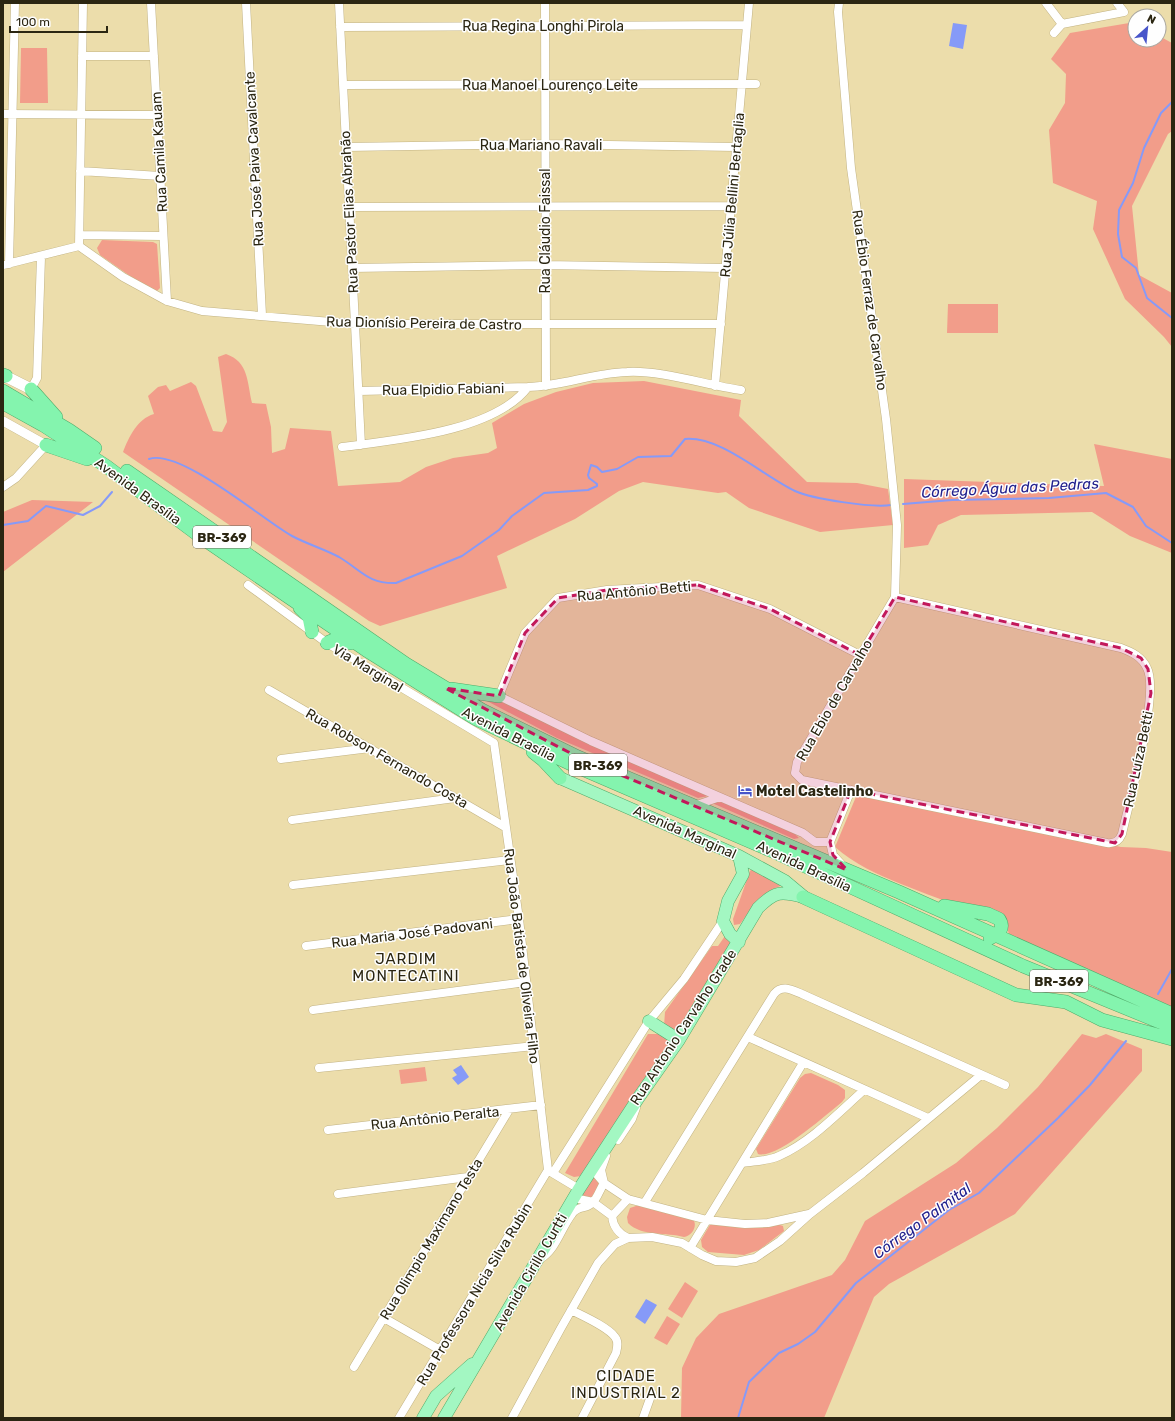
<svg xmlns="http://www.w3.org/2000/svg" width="1175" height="1421" viewBox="0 0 1175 1421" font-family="Rubik,sans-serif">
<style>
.green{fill:#f29d8a}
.water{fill:#869af8}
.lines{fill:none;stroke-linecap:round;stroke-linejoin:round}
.stream{stroke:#869af8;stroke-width:2}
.minor-casing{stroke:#c2b383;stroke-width:9}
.tertiary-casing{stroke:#c2b383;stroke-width:10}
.secondary-casing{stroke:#c2b383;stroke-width:12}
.primary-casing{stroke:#51ab6a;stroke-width:13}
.trunk-casing{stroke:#51ab6a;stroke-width:14}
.minor{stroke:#fff;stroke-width:8}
.tertiary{stroke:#fff;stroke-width:9}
.secondary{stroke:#fff;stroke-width:11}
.primary{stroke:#a3f7c2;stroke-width:12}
.trunk{stroke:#84f4ae;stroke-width:13}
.marked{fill:#c2185b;fill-opacity:0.2;stroke:#c2185b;stroke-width:3;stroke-dasharray:8 5;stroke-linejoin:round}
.labels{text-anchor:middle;stroke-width:3;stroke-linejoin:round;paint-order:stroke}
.shield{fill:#fefefe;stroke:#6a6759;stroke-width:1}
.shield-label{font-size:13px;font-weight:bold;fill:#2b2612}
.street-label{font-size:14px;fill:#2b2612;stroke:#fefefe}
.poi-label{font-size:14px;font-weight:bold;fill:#2b2612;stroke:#fefefe;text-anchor:start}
.water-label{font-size:15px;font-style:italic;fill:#23218d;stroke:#fefefe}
.neighbourhood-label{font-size:15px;letter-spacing:1px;fill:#2b2612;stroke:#fefefe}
</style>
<rect width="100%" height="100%" fill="#ecddab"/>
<path class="green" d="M1135,22V40H1159V36L1172,43V131L1168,134L1132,206L1139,275L1172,293V347L1164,337L1125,299L1093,229L1097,201L1053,183L1049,130L1065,103L1066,74L1051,59L1070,33Z
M21,48H47L48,103H20Z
M102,240L153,242L157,244L160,288L156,292L150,290L100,255L97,248Z
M948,304H998V333H947Z
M226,354C249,362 247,382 252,403L266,404L271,427L272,453L285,449L290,428L331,431L338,486L400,482L426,467L453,458L488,453L497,448L492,423L524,404L556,392L593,383L644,381L741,400L739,416L807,482L857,483L888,489L893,525L820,532L749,508L726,492L718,493L643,482L619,491L575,519L497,556L507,588L380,626L369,621L123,452C129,437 137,419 154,414L148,396L158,387L166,385L170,391L191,382L196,386L213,431L222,432L227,422L218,357Z
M1094,444L1172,459V553L1130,536L1092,512L961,515L938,525L928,545L904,548V479L1104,486Z
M32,500L93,502L3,572V512Z
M496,700L509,705L708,796L698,798L557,738L487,701Z
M858,792L1121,847L1146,848L1172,852V1007L1009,934L1005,922C970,910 936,898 901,884C877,874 854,864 835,847Z
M721,802L793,832L799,838L794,839L712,803Z
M754,867L784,885C759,892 754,906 740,924L734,925L733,919L750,871Z
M725,936L731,943L683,1025L674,1030L664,1026L665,1012L712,946H718Z
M648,1034H659L671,1042L581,1176L574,1177L565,1173Z
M1082,1034L1096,1038L1106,1034L1142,1049V1071L1015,1214L889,1284L874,1297L824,1418H681L682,1368L696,1338L719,1314L832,1275L845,1260L865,1221L956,1163L997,1128L1038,1087Z
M425,1067L427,1081L401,1084L399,1070Z
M811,1073L838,1085L845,1090V1098L842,1102C827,1114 776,1160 758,1154L756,1149L800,1078L805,1074Z
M593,1175L598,1181L599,1187L591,1198L581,1196Z
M639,1205L693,1219C698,1226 692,1236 684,1237C667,1232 642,1237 628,1223L627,1217L630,1208Z
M711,1223L780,1225L783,1226L784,1231L759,1250L744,1255L708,1252L702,1247L701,1240Z
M685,1282L698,1291L682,1318L668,1309Z
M667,1316L680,1324L667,1345L654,1338Z"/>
<path class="water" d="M953,23L967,25L963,49L949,46Z
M461,1065L469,1077L458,1085L452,1078L457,1075L453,1070Z
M646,1299L657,1305L645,1324L635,1317Z"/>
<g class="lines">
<path class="stream" d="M1172,102L1161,113L1144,148L1133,183L1119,210L1118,234L1122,257L1136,268L1147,298L1172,318
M149,459C180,448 263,520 292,536C307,544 324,549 339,557C361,570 368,584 396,583L462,556L499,530L512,516L544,493L588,490L597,486V484L589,478L588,475L591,465L597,467L602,472L617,469L638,457L671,456L685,439C721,436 763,476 795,491C813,499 872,508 891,505
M903,504L952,500L1049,498L1106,493L1133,507L1146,526L1172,543
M3,525L28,521L46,506L83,515L100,506L112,492
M1158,994L1172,969
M738,1418L749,1382L779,1353L798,1344L815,1332L856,1283L949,1210L979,1193L1058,1118L1090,1085L1126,1041"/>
<defs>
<path id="minor" d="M151,3L167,301
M246,3L262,315
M339,3L361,445
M545,3L546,386
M839,3L838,12L851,168L886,419L897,525L895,597L797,762L795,773L802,780L1107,843C1115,844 1119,841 1122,834C1129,802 1160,693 1147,668C1142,657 1132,652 1121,648L895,597
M1046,3L1062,24
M340,27L747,25
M1054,33L1062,24L1124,12L1117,3
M82,56H154
M343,85L756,84
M3,114L156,115
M346,147L545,144L736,147
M80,171L160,176
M349,207L731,206
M80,235L163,236
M79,246L83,3
M9,264L15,3
M3,265L79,246L123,277L167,301L202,311L355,324H721
M352,268L545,265L725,268
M715,386L749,3
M31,389L37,378L41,257
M359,391L528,387
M342,447C395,440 494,432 528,387C562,386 593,373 627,372C661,370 706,385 741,390
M3,487L16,478L46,445
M248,585L327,643L494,743L519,919L548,1170
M269,690L505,827
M281,759L370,748
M694,806L720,797
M292,820L455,798
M830,842H815L803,833L591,741L499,696L525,633L558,598L607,590L698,585L770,609L860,655
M844,867L833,855L830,842L851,790
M293,885L510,860
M306,946L519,919
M313,1010L526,982
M748,1037L928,1118
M319,1068L534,1046
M328,1130L541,1105
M618,1140L632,1119L636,1108
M743,1163C755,1161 768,1161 779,1156C811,1142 838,1113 864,1090
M592,1169L604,1183L628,1199L707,1220L745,1224L768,1223L809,1214
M549,1171L579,1189
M553,1173L649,1021L684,979L723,921
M338,1194L468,1177
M574,1198L593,1202L612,1216C613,1226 619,1234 628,1238
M645,1202L774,994C782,984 792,990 802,994L1005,1085
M612,1216L628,1199
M690,1248L803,1063
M540,1259C556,1250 561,1228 572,1214C577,1206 585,1209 591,1204C597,1200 600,1189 604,1183L601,1170L606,1156
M571,1310C583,1316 608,1327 615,1337C619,1342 617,1348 616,1353L582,1418
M384,1318L440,1350
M354,1367L509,1110
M399,1418L548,1170
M512,1418L561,1328L598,1263L615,1244L628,1238L652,1237L682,1243L702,1255L716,1261L736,1262L755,1258L780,1241L810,1214L863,1173L981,1075
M643,1418L652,1393"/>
<path id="tertiary" d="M3,421L46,445"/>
<path id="secondary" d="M3,375L31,389"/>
<path id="primary" d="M560,778L739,856L785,881L803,896
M739,942L730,934L723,921L728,901L743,874L739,856
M649,1021L679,1040
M423,1418L436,1396L472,1364
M444,1418L579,1189L639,1097L679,1040L758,908C775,891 781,891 803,897"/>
<path id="trunk" d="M3,375L6,376
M31,389L56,417
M3,391L69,430L95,448
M3,403L43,425L106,466L205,540L366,650L476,719L573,765L770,850L1023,966L1172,1027
M46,445L87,459
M127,471L406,664L482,710L578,757L899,892L1172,1014
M300,608L309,617L312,632
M327,643L336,639L351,643
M451,689L499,696
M533,752L543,760L560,778
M803,897L1016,995L1066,1002L1102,1020L1172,1039
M944,906L988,914L999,919C1005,928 999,934 990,938"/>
</defs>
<use href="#minor" class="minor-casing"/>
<use href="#tertiary" class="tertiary-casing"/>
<use href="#secondary" class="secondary-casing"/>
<use href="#primary" class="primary-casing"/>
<use href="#trunk" class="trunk-casing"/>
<use href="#minor" class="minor"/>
<use href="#tertiary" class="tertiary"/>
<use href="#secondary" class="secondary"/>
<use href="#primary" class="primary"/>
<use href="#trunk" class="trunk"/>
</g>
<path class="marked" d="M698,585L770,609L860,655L895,597L1121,648L1141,658L1148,669L1151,693L1122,834L1115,843L851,790L830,842L833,855L847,870L578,757L445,688L499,696L525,633L558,598L607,590Z"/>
<defs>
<symbol id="hotel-bare" viewBox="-9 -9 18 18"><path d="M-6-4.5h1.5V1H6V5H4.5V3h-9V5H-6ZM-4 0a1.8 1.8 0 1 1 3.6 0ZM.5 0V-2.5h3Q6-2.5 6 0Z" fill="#4855ca" stroke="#fefefe" stroke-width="2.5" paint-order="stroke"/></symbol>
</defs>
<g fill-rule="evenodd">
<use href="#hotel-bare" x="735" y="781" width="20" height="20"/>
</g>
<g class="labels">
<g class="shield">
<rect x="193" y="526" width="58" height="22" rx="3"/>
<rect x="569" y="754" width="58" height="22" rx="3"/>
<rect x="1030" y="970" width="58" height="22" rx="3"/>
</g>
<g class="shield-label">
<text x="222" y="542">BR-369</text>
<text x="598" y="770">BR-369</text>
<text x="1059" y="986">BR-369</text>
</g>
<g class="street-label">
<text x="543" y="31">Rua Regina Longhi Pirola</text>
<text x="550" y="90">Rua Manoel Lourenço Leite</text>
<text x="541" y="150">Rua Mariano Ravali</text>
<text transform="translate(159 152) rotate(-93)" y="5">Rua Camila Kauam</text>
<text transform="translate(254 159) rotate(-93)" y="5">Rua José Paiva Cavalcante</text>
<text transform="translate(732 195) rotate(-85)" y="5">Rua Júlia Bellini Bertaglia</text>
<text transform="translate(349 212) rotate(-93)" y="5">Rua Pastor Elias Abrahão</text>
<text transform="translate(545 231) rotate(-90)" y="5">Rua Cláudio Faissal</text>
<text transform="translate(870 300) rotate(82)" y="5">Rua Ébio Ferraz de Carvalho</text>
<text transform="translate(424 323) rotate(1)" y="5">Rua Dionísio Pereira de Castro</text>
<text transform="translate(443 389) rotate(-1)" y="5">Rua Elpidio Fabiani</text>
<text transform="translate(138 491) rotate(36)" y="5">Avenida Brasília</text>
<text transform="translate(634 591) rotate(-5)" y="5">Rua Antônio Betti</text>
<text transform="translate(368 668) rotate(31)" y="5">Via Marginal</text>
<text transform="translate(834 700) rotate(-60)" y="5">Rua Ebio de Carvalho</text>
<text transform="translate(509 734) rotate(27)" y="5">Avenida Brasília</text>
<text transform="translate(387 758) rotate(30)" y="5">Rua Robson Fernando Costa</text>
<text transform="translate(1138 759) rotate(-78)" y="5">Rua Luíza Betti</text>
<text transform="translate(685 832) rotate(24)" y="5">Avenida Marginal</text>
<text transform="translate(804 866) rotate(25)" y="5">Avenida Brasília</text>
<text transform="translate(412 933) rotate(-7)" y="5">Rua Maria José Padovani</text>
<text transform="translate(522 956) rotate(83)" y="5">Rua João Batista de Oliveira Filho</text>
<text transform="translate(683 1027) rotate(-57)" y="5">Rua Antonio Carvalho Grade</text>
<text transform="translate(435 1118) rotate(-6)" y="5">Rua Antônio Peralta</text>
<text transform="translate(431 1239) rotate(-59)" y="5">Rua Olimpio Maximano Testa</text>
<text transform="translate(530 1272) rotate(-60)" y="5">Avenida Cirillo Curtti</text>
<text transform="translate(474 1294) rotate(-59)" y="5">Rua Professora Nicia Silva Rubin</text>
</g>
<g class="poi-label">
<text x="756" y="796">Motel Castelinho</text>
</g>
<g class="water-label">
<text transform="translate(1010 488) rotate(-3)" y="5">Córrego Água das Pedras</text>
<text transform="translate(922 1221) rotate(-36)" y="5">Córrego Palmital</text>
</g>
<g class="neighbourhood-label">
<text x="406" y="964">JARDIM<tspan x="406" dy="17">MONTECATINI</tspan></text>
<text x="626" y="1381">CIDADE<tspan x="626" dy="17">INDUSTRIAL 2</tspan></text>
</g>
</g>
<rect width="1175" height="1421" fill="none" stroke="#2b2612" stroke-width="8"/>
<g transform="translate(1147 28) rotate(27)"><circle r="19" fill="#fefefe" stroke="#aaa8a0"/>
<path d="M0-3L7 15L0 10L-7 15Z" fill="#4855ca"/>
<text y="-6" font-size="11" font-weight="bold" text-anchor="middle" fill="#2b2612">N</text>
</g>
<path d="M10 26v6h97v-6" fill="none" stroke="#2b2612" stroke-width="2"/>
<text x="16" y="26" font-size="12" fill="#2b2612" stroke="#fefefe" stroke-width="3" paint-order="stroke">100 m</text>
</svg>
